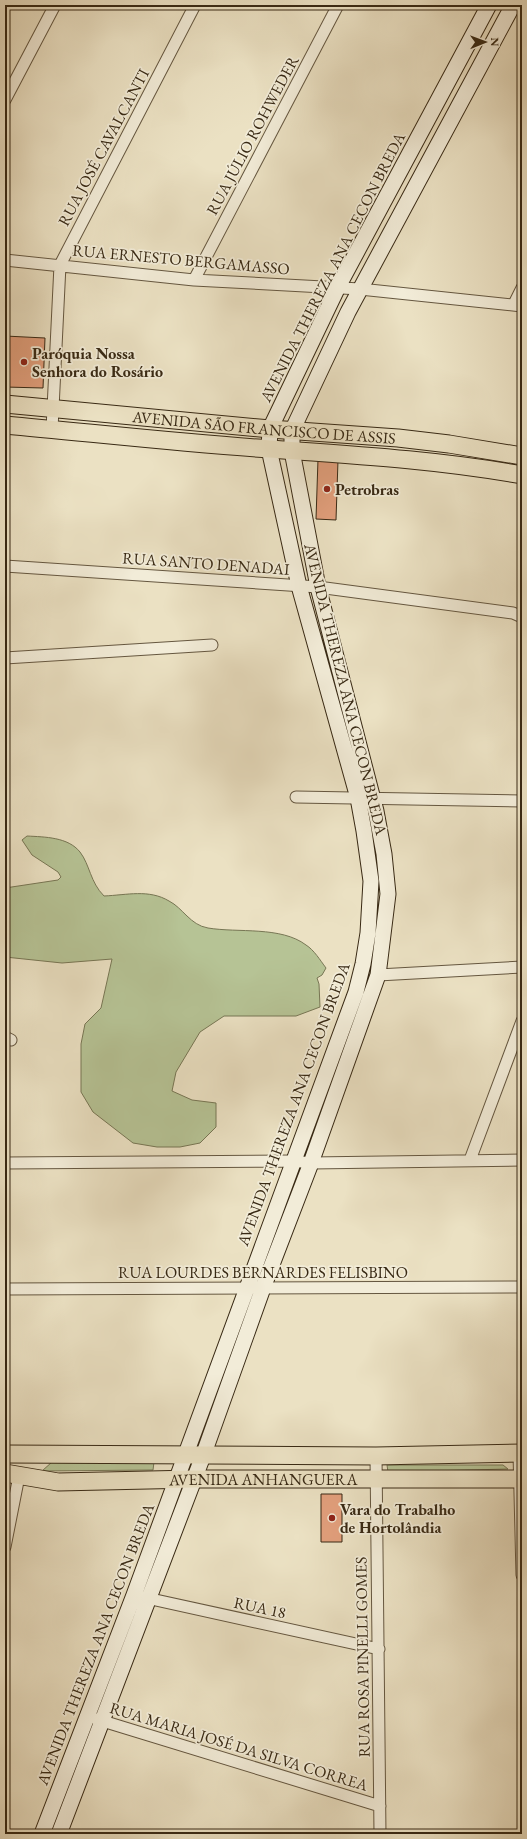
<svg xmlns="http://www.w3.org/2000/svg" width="527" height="1839" viewBox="0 0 527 1839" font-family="'EB Garamond',serif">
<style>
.green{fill:#b6c395;stroke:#777654}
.building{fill:#e29f7c;stroke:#382914}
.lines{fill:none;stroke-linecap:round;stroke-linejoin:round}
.street-casing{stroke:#655740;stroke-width:13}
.secondary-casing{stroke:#382914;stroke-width:17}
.primary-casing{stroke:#382914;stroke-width:19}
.street{stroke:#f2ecd8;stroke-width:11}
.secondary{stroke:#f2ecd8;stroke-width:15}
.primary{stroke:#ebe1c3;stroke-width:17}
.poi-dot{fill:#8f2418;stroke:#f2ecd8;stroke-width:1.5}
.labels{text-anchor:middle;stroke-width:3.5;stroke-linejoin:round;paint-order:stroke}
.street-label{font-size:16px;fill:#382914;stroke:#f2ecd8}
.poi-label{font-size:16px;font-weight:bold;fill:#382914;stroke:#f2ecd8;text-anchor:start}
</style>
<rect width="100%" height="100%" fill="#ebe1c3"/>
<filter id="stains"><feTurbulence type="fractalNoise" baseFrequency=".005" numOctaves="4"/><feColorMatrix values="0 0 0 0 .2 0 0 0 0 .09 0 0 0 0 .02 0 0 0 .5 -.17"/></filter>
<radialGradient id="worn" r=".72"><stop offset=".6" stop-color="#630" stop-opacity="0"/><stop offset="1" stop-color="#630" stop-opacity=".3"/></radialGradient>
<path class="green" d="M27,836C45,837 68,837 80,852C90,865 90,882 104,896C127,895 149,889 169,901C183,908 190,925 208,928C238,933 281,926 306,945C314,950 320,960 326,968L322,975L317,978L319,984L320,1007L296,1016H224L200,1032L176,1072L172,1091L192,1100L216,1103V1127L200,1143L180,1147H157L133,1143L93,1112L81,1092V1044L85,1024L101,1008L112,959L62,963L5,957V888L58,880L61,877L58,872L32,855L22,840Z
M52,1462H154L153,1470L42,1471Z
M387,1465H503L508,1469L388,1472Z"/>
<path class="building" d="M5,336L45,338L43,388L5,387Z
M318,459L338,460L336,520L316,519Z
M321,1494H342V1542H321Z"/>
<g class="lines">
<defs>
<path id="street" d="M5,100L55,5
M5,260L194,280L360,289L522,306
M194,280L338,5
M514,304L522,288
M52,429L60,265L195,5
M5,566L318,587L513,613L522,617
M5,658L212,645
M296,797L522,801
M378,975L522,967
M5,1037L11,1040
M470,1160L522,1021
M5,1163L293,1161L311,1163L522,1160
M5,1289L522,1287
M519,1453L522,1575
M376,1456L380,1834
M5,1547L19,1476
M142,1597L379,1649
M96,1719L380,1806"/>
<path id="secondary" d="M42,1834L134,1595L356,992L363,964L368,933L371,881L364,831L358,798L299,586L269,449L270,429L338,287L489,5
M59,1834L203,1456L263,1288L311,1163L378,975L388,894L384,854L376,811L318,587L292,451V431L348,312L513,5"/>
<g id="primary">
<path id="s1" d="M5,404L270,429L398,438L449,444L522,456"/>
<path d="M5,425C93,433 181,443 270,449C354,455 439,460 522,475"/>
<path d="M5,1454L376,1456L522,1453"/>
<path id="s2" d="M5,1473L58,1482L194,1479H522"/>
</g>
</defs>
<use href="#street" class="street-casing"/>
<use href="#secondary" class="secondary-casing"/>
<use href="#primary" class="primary-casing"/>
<use href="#street" class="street"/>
<use href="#secondary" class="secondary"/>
<use href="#primary" class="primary"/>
</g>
<g class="poi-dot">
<circle cx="24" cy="362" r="4"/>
<circle cx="327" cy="489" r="4"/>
<circle cx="332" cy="1518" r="4"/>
</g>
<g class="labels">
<g class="street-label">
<text transform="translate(252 135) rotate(-62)" y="6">RUA JÚLIO ROHWEDER</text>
<text transform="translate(103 147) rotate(-62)" y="6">RUA JOSÉ CAVALCANTI</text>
<text transform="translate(181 259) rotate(5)" y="6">RUA ERNESTO BERGAMASSO</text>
<text transform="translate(332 267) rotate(-63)" y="6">AVENIDA THEREZA ANA CECON BREDA</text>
<text dy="6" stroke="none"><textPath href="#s1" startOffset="260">AVENIDA SÃO FRANCISCO DE ASSIS</textPath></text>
<text transform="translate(206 563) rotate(4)" y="6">RUA SANTO DENADAI</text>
<text transform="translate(346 689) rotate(76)" y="6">AVENIDA THEREZA ANA CECON BREDA</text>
<text transform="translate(293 1104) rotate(-70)" y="6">AVENIDA THEREZA ANA CECON BREDA</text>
<text x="263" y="1278">RUA LOURDES BERNARDES FELISBINO</text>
<text dy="6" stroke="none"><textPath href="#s2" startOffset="259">AVENIDA ANHANGUERA</textPath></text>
<text transform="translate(260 1607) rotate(12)" y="6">RUA 18</text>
<text transform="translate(95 1644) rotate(-69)" y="6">AVENIDA THEREZA ANA CECON BREDA</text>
<text transform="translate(362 1657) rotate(-91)" y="6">RUA ROSA PINELLI GOMES</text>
<text transform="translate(239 1746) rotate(17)" y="6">RUA MARIA JOSÉ DA SILVA CORREA</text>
</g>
<g class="poi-label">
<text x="32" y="359">Paróquia Nossa<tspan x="32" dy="18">Senhora do Rosário</tspan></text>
<text x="335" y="495">Petrobras</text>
<text x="340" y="1515">Vara do Trabalho<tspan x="340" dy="18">de Hortolândia</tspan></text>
</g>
</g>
<rect width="527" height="1839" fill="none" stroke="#ebe1c3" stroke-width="20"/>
<rect x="6" y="6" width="515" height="1827" fill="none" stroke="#382914" stroke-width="2"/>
<rect x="10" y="10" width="507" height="1819" fill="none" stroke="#382914"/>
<g transform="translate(485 42) rotate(89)" stroke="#f2ecd8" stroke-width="3" paint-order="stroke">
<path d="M0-3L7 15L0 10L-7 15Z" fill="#382914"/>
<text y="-6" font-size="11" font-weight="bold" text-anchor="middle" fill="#382914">N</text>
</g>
<rect width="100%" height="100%" filter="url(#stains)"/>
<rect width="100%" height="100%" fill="url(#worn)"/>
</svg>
